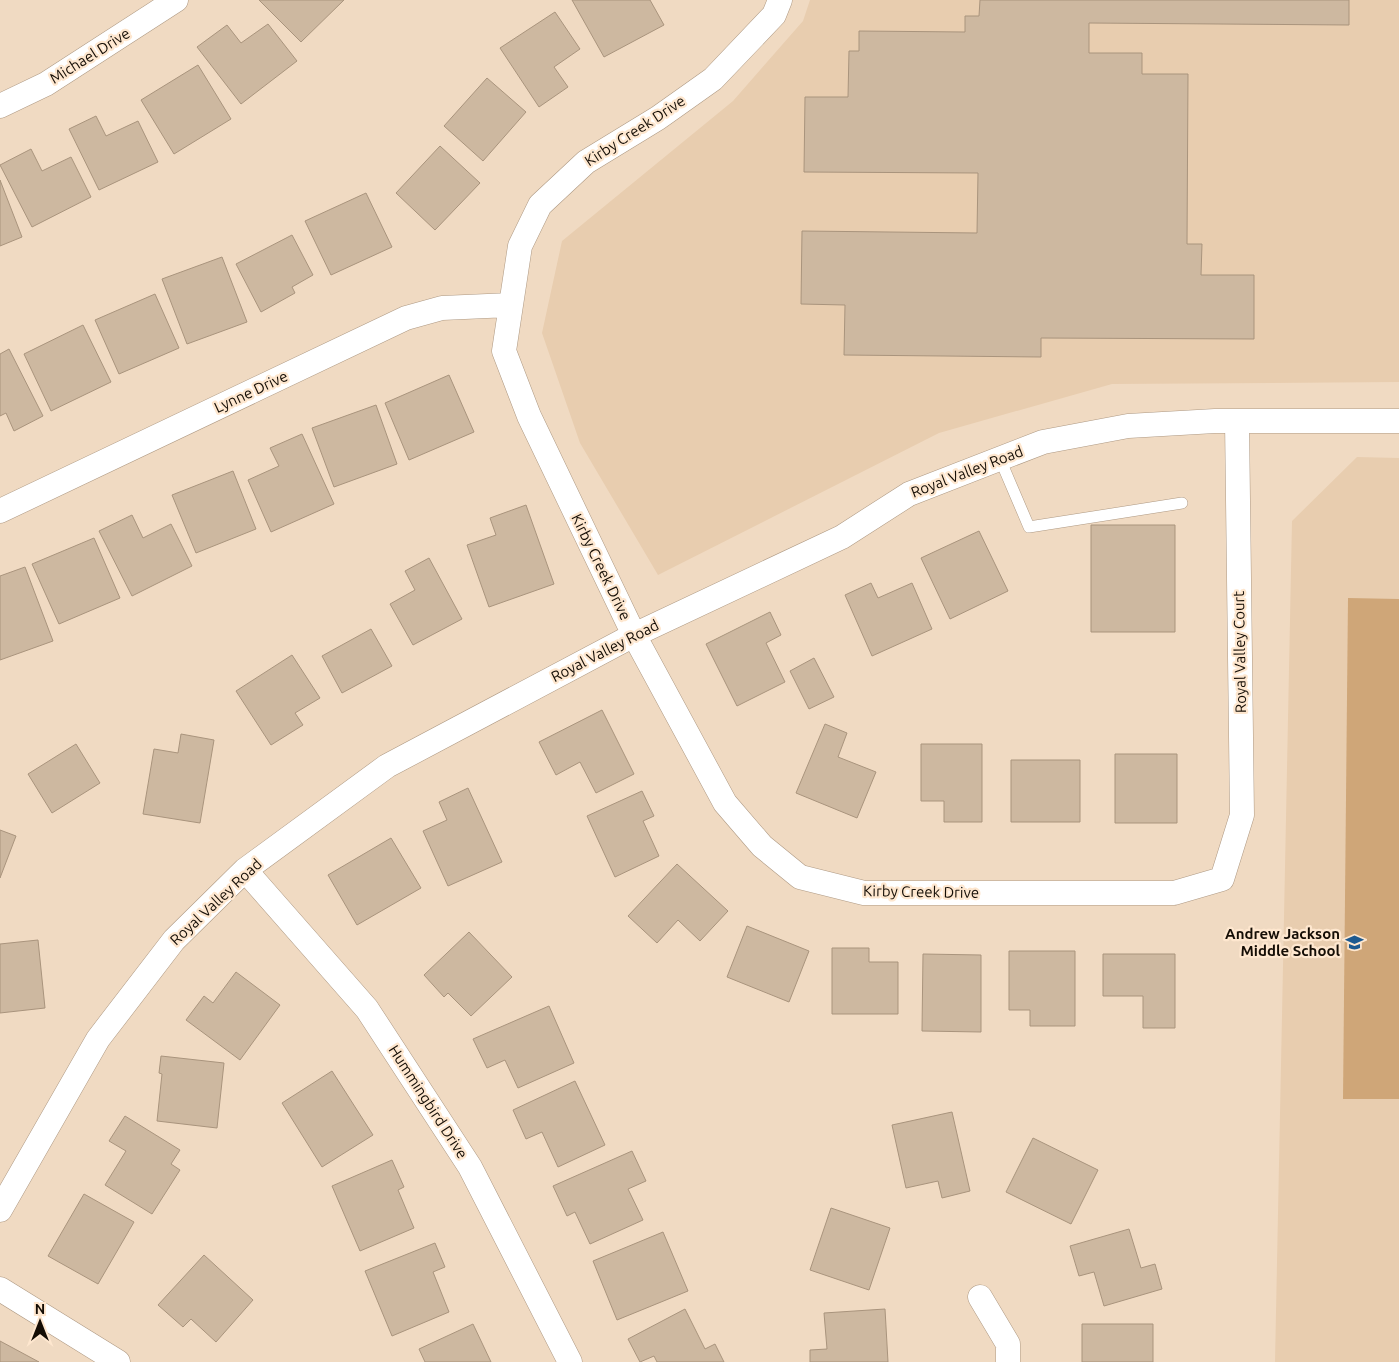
<svg xmlns="http://www.w3.org/2000/svg" width="1399" height="1362" viewBox="0 0 1399 1362" font-family="Ubuntu,sans-serif">
<style>
.built{fill:#e8cdaf}
.green{fill:#cfa678}
.building{fill:#cdb8a0;stroke:#a9947d}
.lines{fill:none;stroke-linecap:round;stroke-linejoin:round}
.service-casing{stroke:#ae9983;stroke-width:12}
.minor-casing{stroke:#ae9983;stroke-width:25}
.service{stroke:#fff;stroke-width:11}
.minor{stroke:#fff;stroke-width:24}
.labels{text-anchor:middle;stroke-width:4.5;stroke-linejoin:round;paint-order:stroke}
.street-label{font-size:15px;fill:#140d05;stroke:#fee7cf}
.poi-label{font-size:15px;font-weight:bold;fill:#140d05;stroke:#fee7cf;text-anchor:end}
</style>
<rect width="100%" height="100%" fill="#f0dac2"/>
<path class="built" d="M810,0H1399V382L1112,384L939,433L658,575L580,443L542,333L562,241L733,101L803,21Z
M1357,457L1399,458V1362H1275L1292,521Z"/>
<path class="green" d="M1348,598L1399,599V1099H1343Z"/>
<path class="building" d="M259,0H344L301,42Z
M572,0H650L664,25L604,57Z
M980,0H1349V25L1089,23V53H1142V74H1188L1187,244H1202L1201,275H1254V339L1041,338V357L844,355L845,305L801,304L802,231L977,233L978,173L804,172L805,97H848L849,51H859V31L965,32V16H979Z
M555,12L580,49L554,67L568,87L539,107L500,48Z
M268,24L297,61L241,104L197,47L227,25L241,43Z
M198,65L231,119L174,154L141,100Z
M487,78L526,112L483,161L444,126Z
M96,116L106,136L138,121L158,162L99,190L69,129Z
M440,146L480,183L435,230L396,193Z
M31,149L42,171L71,157L91,197L32,227L0,165Z
M0,180L22,237L0,246Z
M366,193L392,247L331,275L305,221Z
M292,235L313,275L292,287L295,293L261,312L236,264Z
M222,257L247,322L187,344L162,279Z
M155,294L179,348L119,374L95,320Z
M83,325L111,382L51,411L24,354Z
M9,349L43,416L14,431L6,413L0,416V354Z
M449,375L474,432L409,460L385,403Z
M376,405L397,464L334,487L312,428Z
M302,434L334,504L271,532L248,480L279,466L270,448Z
M233,471L256,529L196,553L172,495Z
M526,505L554,584L489,607L467,545L496,535L490,518Z
M132,515L143,538L171,524L192,566L132,596L99,531Z
M1091,525H1175V632H1091Z
M979,531L1008,591L950,619L921,558Z
M94,538L120,598L59,624L32,564Z
M429,558L462,619L413,645L390,604L415,590L405,571Z
M25,567L53,641L0,660V576Z
M871,583L878,598L912,583L932,629L872,656L845,595Z
M770,612L781,635L766,643L785,682L737,706L706,644Z
M371,629L392,666L342,693L322,656Z
M292,655L320,698L295,713L303,725L271,745L236,691Z
M814,658L834,697L809,709L790,671Z
M602,710L634,774L596,793L580,762L556,775L539,742Z
M825,724L847,733L838,757L876,772L857,818L796,793Z
M181,734L214,740L200,823L143,814L154,749L178,753Z
M76,744L100,783L52,813L28,774Z
M921,744H982V822H944V801H921Z
M1115,754H1177V823H1115Z
M1011,760H1080V822H1011Z
M468,788L502,862L448,886L423,831L447,820L439,802Z
M642,791L654,816L643,821L659,856L615,877L587,816Z
M0,830L16,836L0,878Z
M391,838L421,888L357,925L328,875Z
M677,864L728,911L700,941L678,920L657,943L628,916Z
M747,926L809,951L789,1002L727,977Z
M469,932L512,977L471,1016L448,993L444,997L424,975Z
M38,940L45,1008L0,1013V944Z
M832,948H869V962H898V1014H832Z
M1009,951H1075V1026H1030V1010H1009Z
M923,954L981,955V1032L922,1031Z
M1103,954H1175V1028H1143V996H1103Z
M236,972L280,1005L240,1060L186,1020L204,996L213,1003Z
M549,1006L574,1063L518,1088L505,1060L487,1068L473,1039Z
M161,1056L224,1063L217,1128L157,1121L162,1074L159,1073Z
M332,1071L373,1135L322,1167L282,1103Z
M575,1081L605,1145L558,1167L542,1132L526,1139L513,1110Z
M952,1112L970,1191L942,1198L938,1181L906,1188L892,1125Z
M125,1116L180,1150L171,1164L180,1170L152,1214L105,1185L126,1151L109,1141Z
M1033,1138L1098,1170L1071,1224L1006,1192Z
M632,1151L646,1181L628,1189L643,1220L590,1244L575,1212L567,1216L553,1186Z
M392,1160L404,1187L398,1190L414,1228L360,1251L332,1186Z
M84,1194L134,1222L98,1284L48,1256Z
M831,1208L890,1228L869,1290L810,1270Z
M1129,1229L1141,1268L1155,1264L1162,1289L1104,1306L1094,1272L1079,1276L1070,1246Z
M663,1232L688,1291L617,1320L593,1261Z
M435,1243L445,1267L433,1272L449,1312L392,1336L365,1271Z
M204,1255L253,1300L216,1342L191,1319L183,1327L158,1305Z
M685,1309L705,1349L715,1344L724,1362H657L654,1356L640,1362L628,1339Z
M885,1309L888,1362H810V1350L827,1349L824,1313Z
M473,1324L491,1362H425L419,1349Z
M1082,1324H1153V1362H1082Z
M0,1341L39,1362H0Z"/>
<g class="lines">
<defs>
<path id="service" d="M1000,459L1029,527L1182,503"/>
<path id="minor" d="M780,0L774,15L713,79L658,118L586,162L540,205L520,246L504,351L529,416L634,635L725,803L762,846L800,877L864,893H1174L1222,879L1242,815L1237,421
M0,106L46,84L176,0
M0,511L406,318L442,308L511,305
M245,870L367,1009L470,1167L570,1362
M0,1210L98,1039L174,940L245,870L387,766L634,635L842,537L909,494L1043,442L1128,426L1215,421H1399
M0,1289L118,1362
M980,1297L1008,1344V1362"/>
</defs>
<use href="#service" class="service-casing"/>
<use href="#minor" class="minor-casing"/>
<use href="#service" class="service"/>
<use href="#minor" class="minor"/>
</g>
<defs>
<symbol id="school-bare" viewBox="-9 -9 18 18"><path d="M0-5L7-2L0 1L-7-2ZM-4 1L0 2.5L4 1V4Q0 6-4 4Z" fill="#1d5a90" stroke="#fee7cf" stroke-width="2.5" paint-order="stroke"/></symbol>
</defs>
<g fill-rule="evenodd">
<use href="#school-bare" x="1342" y="930" width="25" height="25"/>
</g>
<g class="labels">
<g class="street-label">
<text transform="translate(90 56) rotate(-32)" y="5">Michael Drive</text>
<text transform="translate(635 131) rotate(-33)" y="5">Kirby Creek Drive</text>
<text transform="translate(251 392) rotate(-25)" y="5">Lynne Drive</text>
<text transform="translate(967 472) rotate(-21)" y="5">Royal Valley Road</text>
<text transform="translate(601 567) rotate(64)" y="5">Kirby Creek Drive</text>
<text transform="translate(605 651) rotate(-27)" y="5">Royal Valley Road</text>
<text transform="translate(1240 652) rotate(-91)" y="5">Royal Valley Court</text>
<text transform="translate(921 892) rotate(1)" y="5">Kirby Creek Drive</text>
<text transform="translate(216 902) rotate(-43)" y="5">Royal Valley Road</text>
<text transform="translate(428 1102) rotate(57)" y="5">Hummingbird Drive</text>
</g>
<g class="poi-label">
<text x="1340" y="939">Andrew Jackson<tspan x="1340" dy="17">Middle School</tspan></text>
</g>
</g>
<g transform="translate(40 1322)" stroke="#fee7cf" stroke-width="4" paint-order="stroke">
<path d="M0-4L9 19L0 12L-9 19Z" fill="#140d05"/>
<text y="-8" font-size="14" font-weight="bold" text-anchor="middle" fill="#140d05">N</text>
</g>
</svg>
